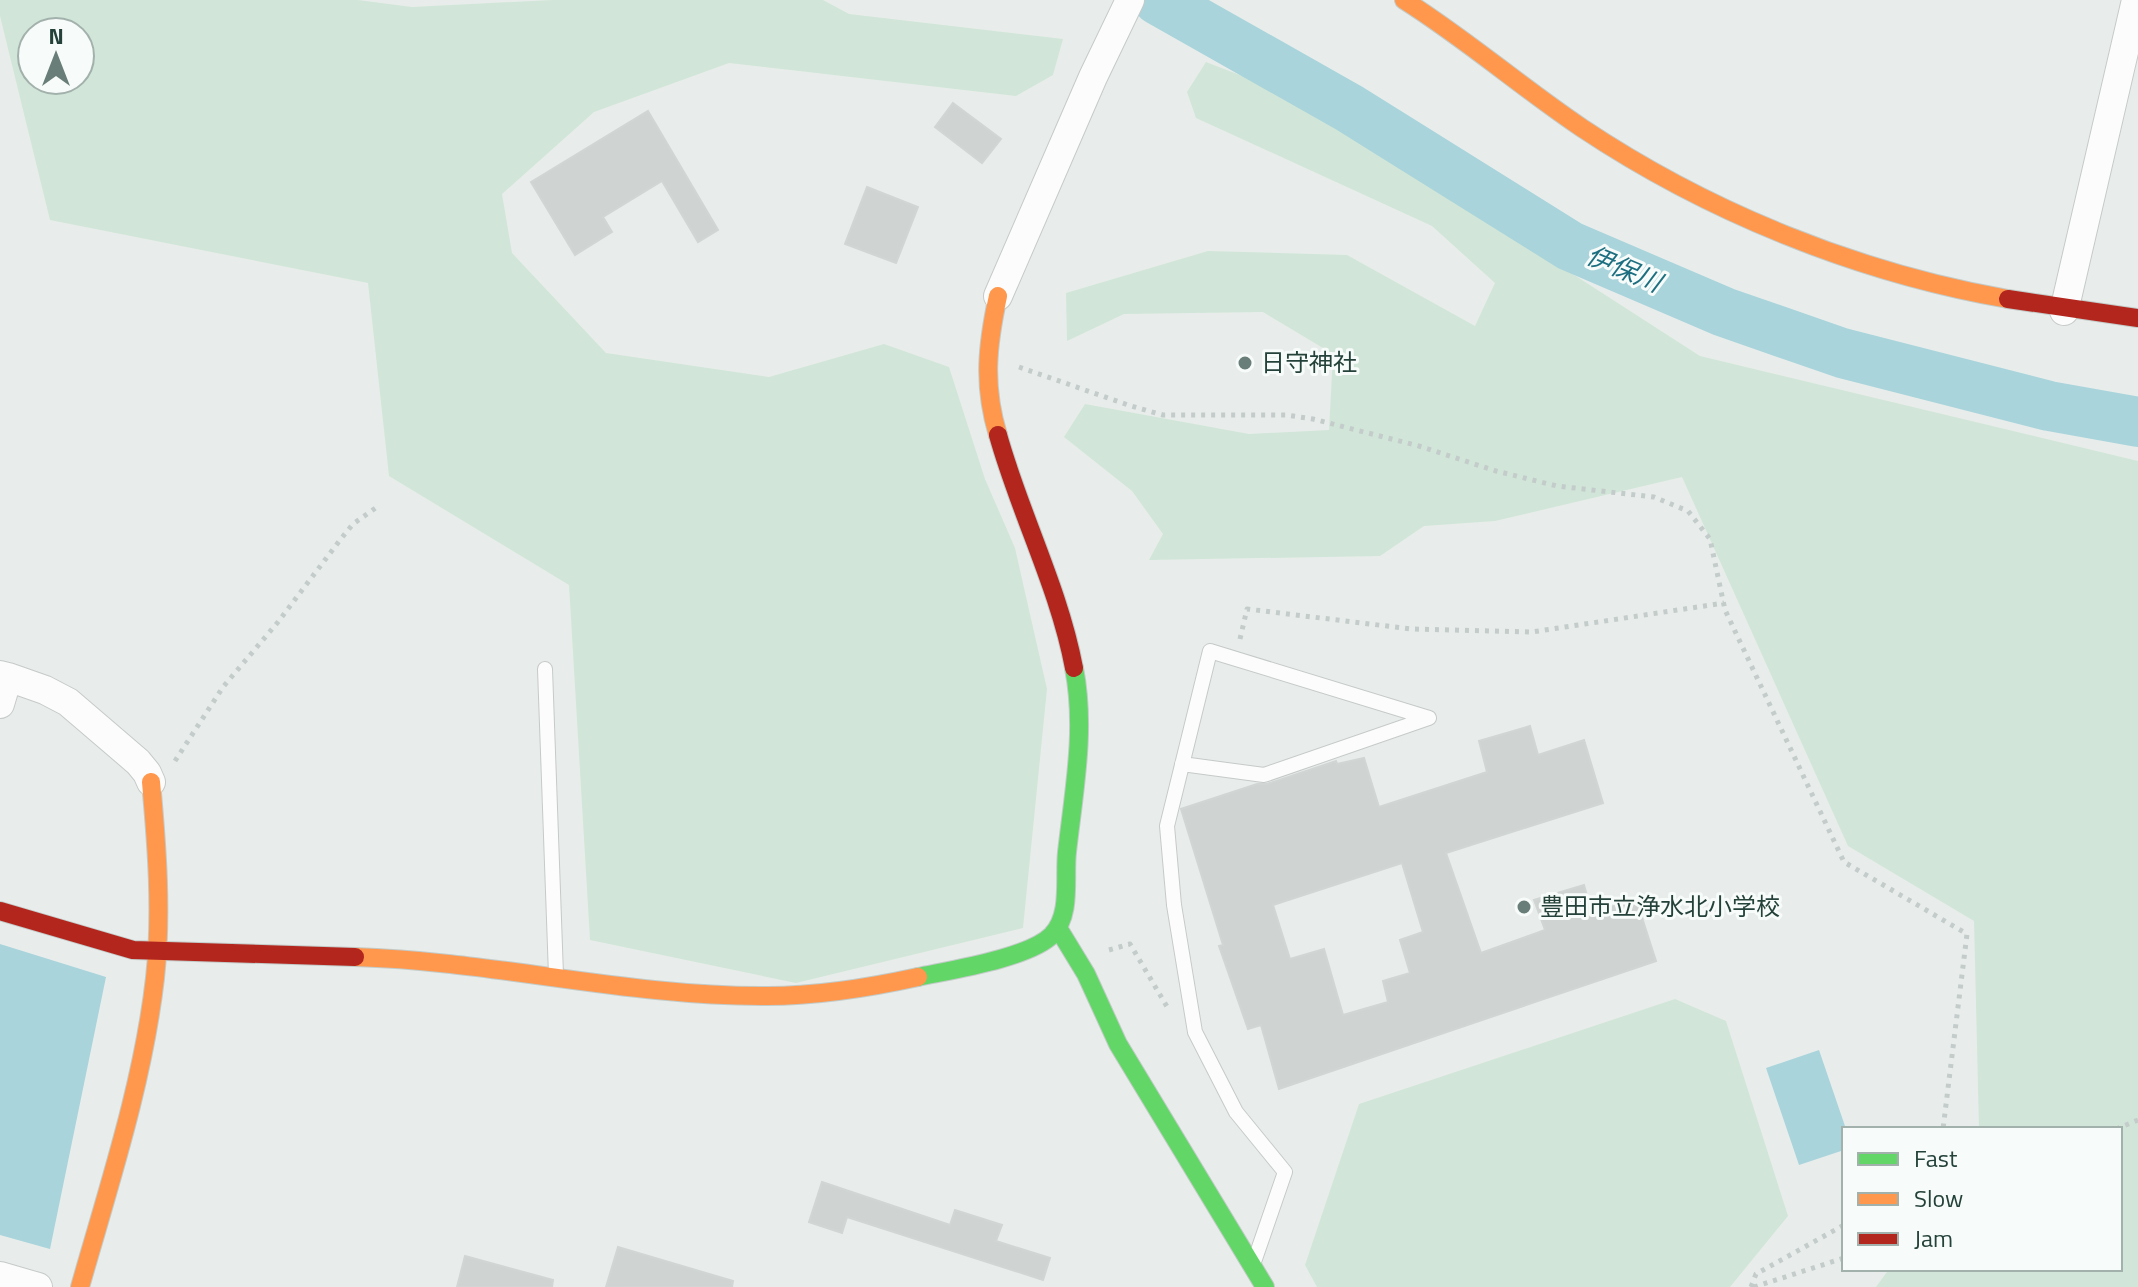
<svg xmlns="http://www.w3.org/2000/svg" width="2138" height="1287" viewBox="0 0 2138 1287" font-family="'Titillium Web','Noto Sans JP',sans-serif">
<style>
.green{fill:#d1e6d8;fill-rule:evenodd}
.water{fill:#a9d4db}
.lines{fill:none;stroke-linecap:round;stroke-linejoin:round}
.river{stroke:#a9d4db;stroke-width:50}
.building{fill:#cfd4d2;stroke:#d1d6d4;stroke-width:2;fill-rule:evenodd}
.lane-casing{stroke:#c5cac8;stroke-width:16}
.street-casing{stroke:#c5cac8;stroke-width:30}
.fast-casing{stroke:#c3cbc8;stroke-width:20}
.slow-casing{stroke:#c3cbc8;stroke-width:20}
.jam-casing{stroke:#c3cbc8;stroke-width:20}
.path{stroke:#c3ccca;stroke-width:5;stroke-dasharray:4 6;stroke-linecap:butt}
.lane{stroke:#fcfcfc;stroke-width:14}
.street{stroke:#fcfcfc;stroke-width:28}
.fast{stroke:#63d668;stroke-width:18}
.slow{stroke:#ff974d;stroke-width:18}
.jam{stroke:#b3261e;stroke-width:18}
.poi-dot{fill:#697e78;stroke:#f7fbf9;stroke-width:3}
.labels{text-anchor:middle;stroke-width:6;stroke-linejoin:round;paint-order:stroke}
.poi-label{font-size:24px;fill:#24423a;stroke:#f7fbf9;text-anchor:start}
.water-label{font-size:26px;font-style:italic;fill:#1c6f80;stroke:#f7fbf9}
</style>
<rect width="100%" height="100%" fill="#e8edeb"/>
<path class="green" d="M0,0H358L412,7L552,0H823L849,14L1063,39L1053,75L1016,96L729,63L594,112L502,194L512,253L606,353L769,377L884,344L949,367L985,479L1015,548L1047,689L1023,928L796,983L590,940L569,585L389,476L368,283L50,220L0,16ZM32,32H80V80H32Z
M1206,62L1263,84L1478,213L1700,356L2138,461V1287H1876L1889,1269H2120V1129H1979L1974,921L1848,846L1682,477L1495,521L1424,526L1380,556L1149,560L1163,534L1132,491L1064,437L1085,404L1249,434L1329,430L1333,354L1263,312L1124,314L1067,341L1066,293L1208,251L1347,255L1475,326L1495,283L1432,226L1196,118L1187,92Z
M1675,999L1726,1021L1788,1216L1730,1287H1317L1305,1265L1359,1104Z"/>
<path class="water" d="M0,944L106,977L50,1249L0,1235Z
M1819,1050L1846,1129H1844V1150L1799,1165L1766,1068Z"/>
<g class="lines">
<path class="river" d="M1158,0L1349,108L1570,246L1724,312L1842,353L2049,406L2138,422"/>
</g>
<path class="building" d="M953,103L1001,139L982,163L935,127Z
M648,111L718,230L698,242L662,181L603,217L612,232L575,255L531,182Z
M867,187L918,207L896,263L845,244Z
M1530,726L1538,755L1584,740L1603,803L1446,853L1481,953L1545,930L1534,900L1584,885L1592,913L1636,899L1656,961L1279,1089L1261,1025L1248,1029L1219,946L1223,945L1181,809L1257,784H1267L1336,761L1337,764L1364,758L1379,807L1487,772L1479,741ZM1402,863L1423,932L1400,940L1410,973L1383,981L1388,1002L1343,1015L1324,949L1290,959L1273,905Z
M822,1182L950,1225L955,1210L1002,1225L996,1241L1050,1258L1043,1280L847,1217L842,1233L809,1222Z
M618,1247L733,1281L732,1287H606Z
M465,1256L553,1280L552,1287H457Z"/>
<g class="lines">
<defs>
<path id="lane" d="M545,669L556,975
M1182,764L1264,775L1429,718L1210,651L1167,826L1174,905L1195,1032L1236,1112L1285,1172L1255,1259"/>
<path id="street" d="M998,296L1093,77L1130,0
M2064,311L2136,0
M0,675L8,677L0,704
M8,677L45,690L68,702L138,762L147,773L151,782
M0,1276L38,1287"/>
<path id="fast" d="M1058,928L1086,974L1118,1044L1265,1287
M918,977C951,970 1029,958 1052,935C1072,914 1064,878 1067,852C1074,790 1086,729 1074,668"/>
<path id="slow" d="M1404,0C1466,39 1521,87 1582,128C1708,212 1858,273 2008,299
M998,435C983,386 987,346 998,296
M355,957C493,961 629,997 767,996C818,996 868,988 918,977
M80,1287C109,1185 143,1083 155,978C162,913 157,847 151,782"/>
<path id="jam" d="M2008,299L2138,318
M998,435C1020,514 1059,588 1074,668
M0,911L133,950L355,957"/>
</defs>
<use href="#lane" class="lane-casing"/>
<use href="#street" class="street-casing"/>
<use href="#fast" class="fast-casing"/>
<use href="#slow" class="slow-casing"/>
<use href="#jam" class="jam-casing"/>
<path class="path" d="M1019,367L1131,406L1163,415H1286L1313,419L1419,446L1496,471L1557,486L1654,497L1688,511L1710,539L1725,610L1844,862L1967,934L1943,1129
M1240,639L1247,609L1411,629L1532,632L1724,603
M175,761L223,687L278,622L340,540L353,524L377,507
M1109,950L1130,944L1169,1010
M2116,1129L2138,1120
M1751,1287L1756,1274L1844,1225
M1754,1287L1844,1258"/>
<use href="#lane" class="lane"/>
<use href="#street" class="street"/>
<use href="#fast" class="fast"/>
<use href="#slow" class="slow"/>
<use href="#jam" class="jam"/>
</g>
<g class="poi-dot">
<circle cx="1245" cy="363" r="8"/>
<circle cx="1524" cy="907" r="8"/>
</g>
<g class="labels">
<g class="poi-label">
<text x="1261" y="371">日守神社</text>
<text x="1540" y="915">豊田市立浄水北小学校</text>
</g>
<g class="water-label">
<text transform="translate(1624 269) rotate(23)" y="9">伊保川</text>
</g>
</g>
<rect x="1842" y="1127" width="280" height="144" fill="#f7fbf9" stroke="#a3b1ad" stroke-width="2"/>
<rect x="1858" y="1153" width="40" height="12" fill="#63d668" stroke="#a3b1ad" stroke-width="2"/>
<text x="1914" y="1167" font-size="24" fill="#24423a">Fast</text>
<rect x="1858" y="1193" width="40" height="12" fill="#ff974d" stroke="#a3b1ad" stroke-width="2"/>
<text x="1914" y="1207" font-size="24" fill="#24423a">Slow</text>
<rect x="1858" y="1233" width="40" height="12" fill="#b3261e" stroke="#a3b1ad" stroke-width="2"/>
<text x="1914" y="1247" font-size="24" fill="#24423a">Jam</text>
<g transform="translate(56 56)"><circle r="38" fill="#f7fbf9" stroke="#a3b1ad" stroke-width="2"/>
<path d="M0-6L14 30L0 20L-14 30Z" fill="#697e78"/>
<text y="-12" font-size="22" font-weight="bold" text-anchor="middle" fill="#24423a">N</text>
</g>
</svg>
